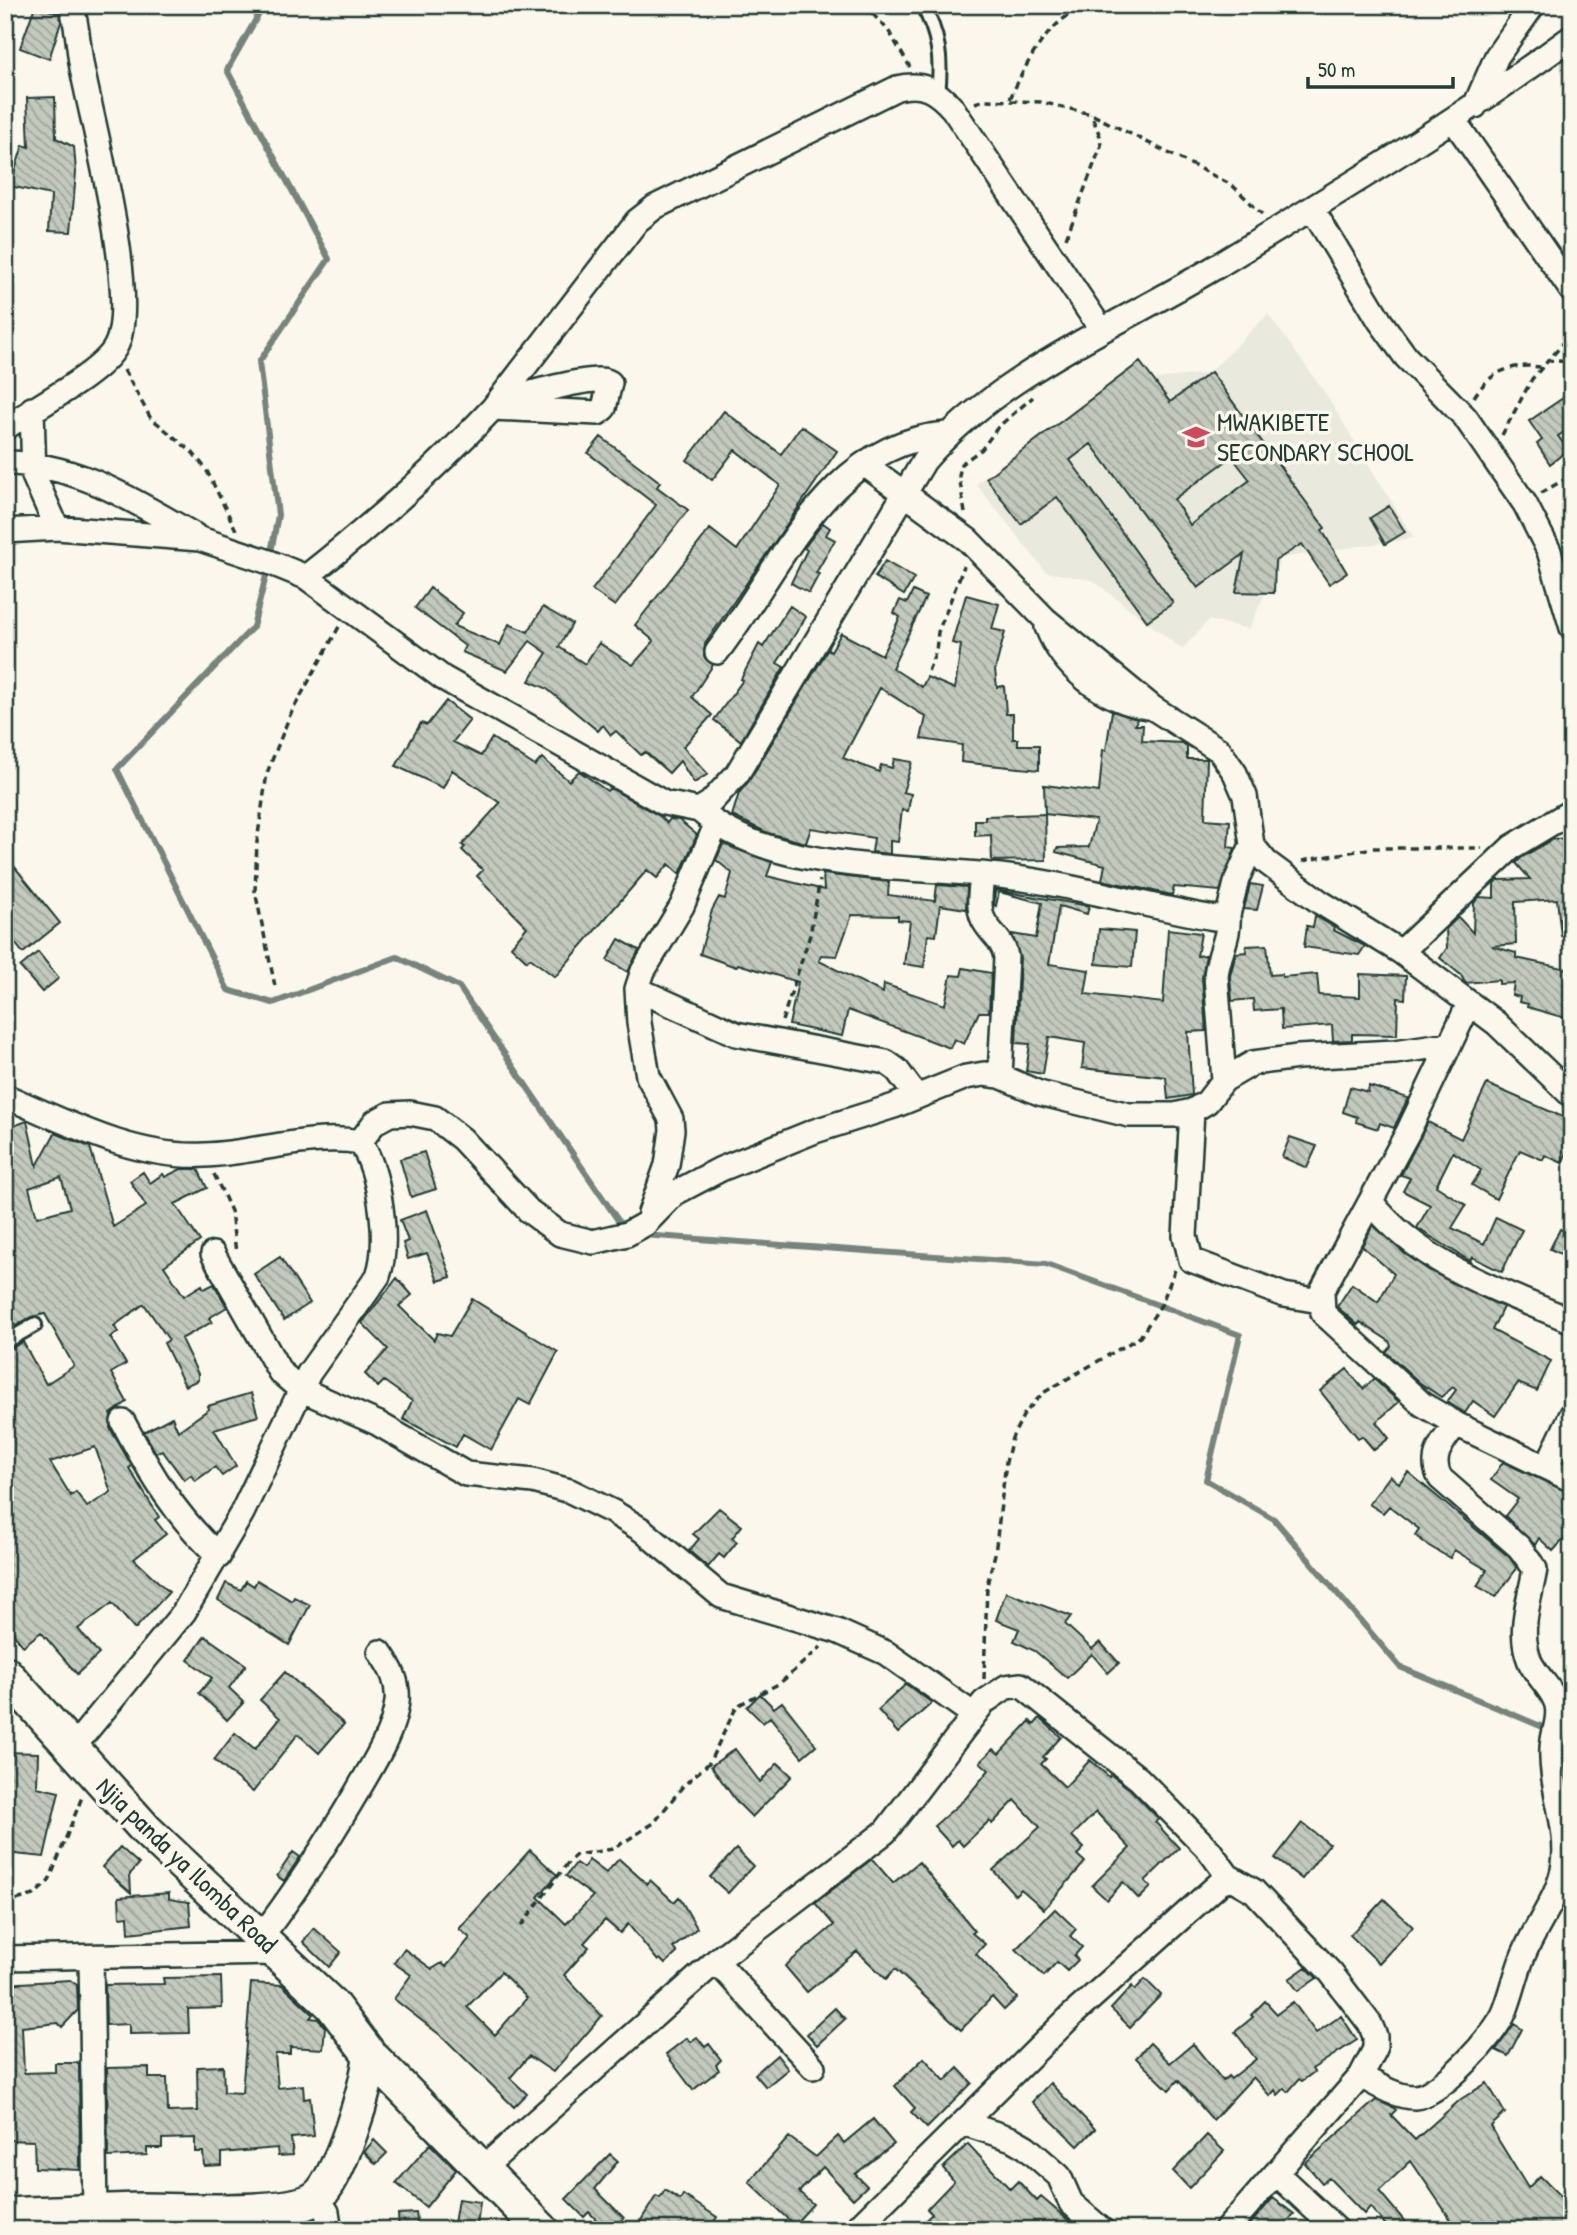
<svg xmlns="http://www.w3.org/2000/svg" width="1577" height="2235" viewBox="0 0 1577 2235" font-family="'Patrick Hand',sans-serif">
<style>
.built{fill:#eae9de}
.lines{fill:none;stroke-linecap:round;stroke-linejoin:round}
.stream{stroke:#74847b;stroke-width:6}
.building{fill:url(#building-back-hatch);stroke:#1f3d34;stroke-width:2;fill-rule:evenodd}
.lane-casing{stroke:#1f3d34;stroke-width:18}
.street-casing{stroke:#1f3d34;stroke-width:28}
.secondary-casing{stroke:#1f3d34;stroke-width:38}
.path{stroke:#1f3d34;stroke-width:3.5;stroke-dasharray:7 5;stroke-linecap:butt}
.lane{stroke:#fbf7ec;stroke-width:12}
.street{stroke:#fbf7ec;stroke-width:23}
.secondary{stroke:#fbf7ec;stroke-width:33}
.labels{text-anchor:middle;stroke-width:7;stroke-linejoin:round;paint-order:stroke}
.poi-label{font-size:26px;fill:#1f3d34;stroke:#fbf7ec;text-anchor:start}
.street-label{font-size:26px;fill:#1f3d34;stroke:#fbf7ec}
</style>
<defs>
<pattern id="building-back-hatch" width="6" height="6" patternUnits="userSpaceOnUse" patternTransform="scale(1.75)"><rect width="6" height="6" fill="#c4c9be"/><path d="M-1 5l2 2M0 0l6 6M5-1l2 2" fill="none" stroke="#9fa49b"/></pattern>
</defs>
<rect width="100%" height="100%" fill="#fbf7ec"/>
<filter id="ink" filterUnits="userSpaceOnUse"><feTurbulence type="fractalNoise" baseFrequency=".0143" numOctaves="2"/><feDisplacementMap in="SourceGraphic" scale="14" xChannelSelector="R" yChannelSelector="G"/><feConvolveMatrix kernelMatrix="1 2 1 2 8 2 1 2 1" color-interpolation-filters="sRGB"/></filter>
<g filter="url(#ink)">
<path class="built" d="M1268,314L1323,390L1414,538L1281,558L1249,629L1209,620L1182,649L1092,580L1046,572L976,484L1112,384L1209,373Z"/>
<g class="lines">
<path class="stream" d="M264,5L227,70L329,259L259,362L278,515L270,558
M268,568L253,627L117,769L228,990L273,1003L397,957L459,987L624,1229
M642,1235L1046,1264L1240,1335L1206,1480L1274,1519L1400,1667L1550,1730
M1560,1735L1572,1741"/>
</g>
<path class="building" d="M35,6L59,13L60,16L61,22L49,59L20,48Z
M55,97L56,138L74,147L76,172L71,232L49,231L51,195L10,186L23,145L29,147L27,98Z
M1140,362L1170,402L1211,372L1325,528L1322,530L1347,573L1329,584L1302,544L1275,561L1274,593L1236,592L1244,554L1198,588L1091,444L1070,460L1173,603L1147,621L1057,497L1021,524L986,478ZM1232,457L1250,480L1190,525L1174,499Z
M1572,392V427L1558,436L1568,450L1550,464L1537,444L1542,440L1529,421Z
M724,411L781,454L801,426L837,451L705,644L704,657L713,665L692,697L712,715L683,747L708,774L694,783L680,761L669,773L645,752L641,755L616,731L611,735L603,725L598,731L546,688L529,681L547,653L530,641L507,671L462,652L465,646L415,608L430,588L463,613L454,626L500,645L509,624L528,632L543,607L572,624L559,647L585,664L599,643L633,665L654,641L635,625L710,529L737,550L780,485L735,450L712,480L687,460Z
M601,437L660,482L657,487L688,510L615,606L592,590L656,505L588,453Z
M1389,506L1405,532L1385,544L1370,518Z
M823,523L830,528L826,535L835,540L816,573L819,574L809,593L791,583L807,550L804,548Z
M885,561L914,578L904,595L875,577Z
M913,591L926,597L892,668L922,687L927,677L955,689L961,645L952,643L966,595L999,604L992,629L1005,632L995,670L997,687L1004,686L1006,714H1013V739H1018V745H1039V770L961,762L962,745L921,739L926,717L880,688L843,758L879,772L881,765L892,768L894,759L912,762L903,792L911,794L908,811L902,810L898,842L890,841V854L872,852L874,838L811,828L806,843L768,833L732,816L739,793L749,781L828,649L831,651L841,633L882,655L900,617L894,613L900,600L907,603Z
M790,606L806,617L777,663L784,667L741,741L714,720L743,680L741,679L759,644L763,647Z
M446,701L470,720L453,742L481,756L492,738L535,766L542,758L569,781L579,771L607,791L610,788L661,817L667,823L670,819L679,820L697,835L680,874L669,864L657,878L647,870L555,977L530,958L527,961L511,946L527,927L477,876L483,870L462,850L465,847L462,845L500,803L452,770L443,788L396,766L421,723L427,725Z
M1112,711L1137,719L1135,725H1143L1142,741L1183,743L1187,747V759H1207L1205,819L1230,821L1228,847L1235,848L1220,891L1174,887L1172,895L1102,880L1105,865L1056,852L1057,848L1089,847L1096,820L1045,814L1044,785L1099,792L1103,750H1106Z
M1045,814L1046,860L992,861L991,835L975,836V820H985V816Z
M1572,838V935L1561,936L1557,899L1515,902L1516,944L1492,946L1516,953V958L1572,970V1020L1527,1007L1528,1004L1519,1002L1520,997L1512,995L1514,983L1499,984V980L1465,983L1461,975L1440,958L1447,948L1446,929L1458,917L1473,933L1474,903L1479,897L1494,898V883L1498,880L1530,879L1516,863L1521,858L1553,839Z
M723,844L772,862L767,876L824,890L823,874L889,882L888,895L935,901L937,885L967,887L966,909L940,905L936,936L928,935L924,967L904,964L910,921L898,920V916L852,915L837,956L821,955L819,961L883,993L884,984L945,1005L951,975L961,976L963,968L991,973L989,1012H979L964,1044L954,1039L950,1048L848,1010L842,1036L789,1025L798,982L738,964L736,967L700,954L712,910L719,897L725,899L732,873L716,860Z
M5,855L60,923L23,953L5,930Z
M1250,884L1263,886L1257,910L1244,909Z
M995,890L1089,906L1087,914L1059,906L1049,964L1089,970L1085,994L1163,1003L1168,929L1201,933L1197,956L1206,955L1202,977L1206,1031L1188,1032L1192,1095L1168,1099L1166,1077L1082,1068L1085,1043L1049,1037L1043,1074L1026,1071L1030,1044L1016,1043L1020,958L1012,934L1036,938L1042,903L999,892L996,906L994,905Z
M1315,916L1334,927L1333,930L1365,946L1359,955L1304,947L1307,926L1313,927Z
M1099,929L1135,932L1132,967L1096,964Z
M619,939L639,950L628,972L607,960Z
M1267,945L1270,975L1282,974V977L1317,974L1319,995L1360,997V974L1406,976L1405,999L1398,998L1397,1035L1352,1034V1040L1333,1041L1332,1025L1282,1029L1281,1009L1254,1011L1253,999L1232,1001L1230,976L1236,953L1247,952L1246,946Z
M38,952L59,978L42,992L20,967Z
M1487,1084L1572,1121V1142L1562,1163L1545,1155L1543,1160L1520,1150L1496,1199L1472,1185L1481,1170L1453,1152L1436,1186L1466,1205L1452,1228L1484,1244L1496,1217L1522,1230L1502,1272L1472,1257L1470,1261L1417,1228L1430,1205L1403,1191L1410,1178L1401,1175L1428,1122L1461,1139Z
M1369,1086L1408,1098L1394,1128L1380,1123L1378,1129L1356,1122L1357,1117L1343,1112L1350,1087L1368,1092Z
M27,1121L37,1166L55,1133L90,1147L113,1227L146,1206L130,1181L143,1172L150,1183L163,1174L165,1177L181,1169H198L207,1188L175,1204L200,1241L164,1266L184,1296L202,1285L204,1289L214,1284L227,1307L209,1318L212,1322L181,1339L198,1374V1380L185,1386L164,1343L169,1340L144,1304L114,1326L118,1332L110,1337L126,1364L111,1373L127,1402L111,1414L110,1428L132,1466L129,1468L159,1517L155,1520L166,1534L134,1559L169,1592L135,1629L112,1603L78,1629L99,1654L77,1674L41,1632L23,1646L5,1622V1351L23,1342L46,1384L74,1366L45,1314L31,1317L5,1332V1129ZM61,1177L70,1208L37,1217L29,1188ZM95,1447L111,1492L87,1507L76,1492L71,1496L50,1462Z
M1290,1137L1317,1146L1307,1168L1282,1157Z
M424,1152L436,1189L411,1197L400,1159Z
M427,1210L451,1277L438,1281L427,1253L408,1259L403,1243L408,1241L400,1220Z
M1373,1225L1405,1254L1430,1271L1503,1307L1492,1330L1551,1361L1537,1391L1518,1383L1495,1416L1473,1401L1465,1413L1447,1402L1456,1390L1453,1387L1441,1397L1420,1383L1386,1352L1391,1346L1389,1341L1360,1322L1358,1325L1337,1307L1352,1284L1378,1302L1394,1274L1362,1246Z
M1560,1229L1572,1234V1259L1550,1249Z
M280,1257L310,1303L284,1320L254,1274Z
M397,1278L412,1295L399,1306L434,1340L437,1333L450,1336L472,1299L558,1352L530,1405L519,1399L491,1450L463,1434L456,1447L403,1419L412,1401L384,1381L378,1387L365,1374L388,1349L362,1323Z
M1347,1369L1363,1389L1374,1379L1399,1402L1376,1422L1389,1438L1374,1450L1362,1436L1358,1438L1320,1391Z
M251,1393L258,1416L214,1429L236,1466L222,1476L215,1467L195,1481L191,1475L184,1480L162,1450L156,1453L144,1432L172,1417L178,1431L209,1409L208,1406Z
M1503,1462L1572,1494V1545L1565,1538L1553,1551L1539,1538L1535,1545L1505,1516L1518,1499L1491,1480Z
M1408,1472L1509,1557L1517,1568L1496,1597L1477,1586L1487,1570L1454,1550L1450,1558L1429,1546L1415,1535L1419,1529L1389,1506L1383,1513L1369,1504L1390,1476L1399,1483Z
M719,1508L742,1526L732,1538L737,1542L724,1558L719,1554L708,1567L689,1551L699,1539L693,1534Z
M257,1580L292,1601L294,1597L310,1605L289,1645L218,1600L226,1583L241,1590L246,1581L254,1586Z
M1006,1592L1071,1616L1065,1624L1092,1649L1100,1642L1119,1663L1108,1673L1092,1654L1067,1678L1035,1651L1014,1641L1019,1629L996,1620Z
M205,1636L246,1665L229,1688L244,1702L227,1720L199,1693L212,1678L188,1660Z
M285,1672L344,1724L319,1753L298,1734L253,1792L214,1760L235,1733L255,1749L280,1718L260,1700Z
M906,1684L932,1703L898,1733L878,1710Z
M760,1694L774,1708L782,1702L816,1745L802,1757L770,1717L763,1723L747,1707Z
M1040,1718L1061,1737L1043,1757L1046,1759L1041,1764L1065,1787L1090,1760L1109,1777L1111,1775L1130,1789L1159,1819L1155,1822L1179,1848L1145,1881L1151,1887L1139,1899L1123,1882L1107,1900L1092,1886L1130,1848L1096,1812L1072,1836L1084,1848L1077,1855L1085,1862L1044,1909L1021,1889L1015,1895L993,1870L1040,1827L1015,1800L992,1824L989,1821L963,1846L958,1840L952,1846L934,1826L966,1798L989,1770L980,1762L993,1749L999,1754L1030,1721L1034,1725Z
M735,1749L760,1782L778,1763L792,1776L752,1817L737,1802L711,1766Z
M5,1752L38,1753L37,1787L59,1792L44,1857L5,1853Z
M1302,1823L1329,1844L1302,1879L1275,1858Z
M120,1847L139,1864L130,1874L131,1893L102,1867Z
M736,1849L753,1866L728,1893L710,1877Z
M530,1850L557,1875L538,1897L566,1924L593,1896L566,1876L576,1863L583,1868L589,1860L606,1873L619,1859L647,1884L650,1880L674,1902L679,1897L697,1928L673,1948L677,1953L665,1964L660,1959L658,1961L628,1924L620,1933L605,1920L584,1943L589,1947L564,1975L602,2016L553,2072L529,2056L510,2078L527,2094L514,2107L444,2038L394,1999L411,1975L394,1963L404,1949L432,1969L442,1963L446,1967L470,1938L459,1929ZM501,1972L527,1998L495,2035L467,2007Z
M293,1852L300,1857L284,1881L277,1876Z
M872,1859L893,1883L919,1862L975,1931L972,1933L985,1944L976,1954L1017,1998L1004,2010L992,1997L961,2030L895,1969L886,1979L857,1951L807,1992L785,1966L834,1925L815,1903Z
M169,1893V1899L189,1902L191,1926L129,1933L128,1916L120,1917L119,1897Z
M1384,1899L1413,1927L1379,1963L1350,1935Z
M1055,1909L1076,1929L1070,1936L1082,1947L1074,1956L1078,1960L1067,1971L1057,1962L1044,1976L1016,1949Z
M314,1928L341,1952L329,1967L303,1942Z
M1306,1967L1317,1978L1298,1991L1289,1979Z
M221,1977L222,2008L188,2009L189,2033L129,2034V2024L106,2025L105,1985L164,1984L163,1978Z
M1145,1979L1161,1995L1130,2027L1111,2009L1132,1986L1135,1990Z
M70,1980L77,1985L78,2010L62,2027L58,2023L22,2027L24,2073L55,2072V2063H79L80,2170L35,2168L34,2141L5,2140V1984Z
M251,1983L282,1985L313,2014L310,2018L318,2019L325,2027L323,2049L290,2047V2054H275L278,2088L303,2085L304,2099L310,2098L314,2136L291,2138L293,2155L278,2156L277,2148L222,2153V2165L204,2166L203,2152H195V2138L162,2139V2148H147V2155L108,2157L107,2068L149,2067V2078H167L168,2112L198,2111L197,2067L223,2066L224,2092L242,2093Z
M1265,2001L1277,2014L1293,2002L1316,2033L1341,2016L1357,2040L1312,2069L1314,2072L1302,2081L1299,2079L1288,2092L1285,2088L1278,2095L1275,2090L1270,2096L1253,2077L1213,2120L1178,2080L1169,2090L1136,2058L1150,2043L1170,2063L1193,2044L1223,2081L1228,2076L1231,2079L1256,2059L1235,2032L1253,2017L1251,2015Z
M835,2008L845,2019L817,2045L807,2034Z
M1514,2024L1522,2029L1508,2056L1496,2050Z
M697,2037L705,2047L709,2044L721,2060L716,2065L719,2070L693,2090L666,2054L687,2038L690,2042Z
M777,2055L788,2069L766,2087L755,2074Z
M924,2058L945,2081L958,2068L972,2083L927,2128L911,2112L915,2108L895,2086Z
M1050,2083L1095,2129L1078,2146L1032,2102Z
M1487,2083L1505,2113L1491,2126L1499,2141L1528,2188L1540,2176L1572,2208V2225L1567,2230H1458L1411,2161L1379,2191L1412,2230H1390L1370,2207L1364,2214L1329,2178L1322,2183L1305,2163L1376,2100L1394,2108L1396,2110L1391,2115L1415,2140L1461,2099Z
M873,2119L894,2144L855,2174L867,2186L853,2199L823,2167L799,2192L813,2204L794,2225L749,2182L789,2137L816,2157L838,2136L844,2143Z
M1207,2135L1224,2151L1189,2188L1173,2171Z
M374,2140L387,2153L376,2164L364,2152Z
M430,2144L456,2170L426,2207L396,2183Z
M968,2144L1010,2189L1018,2181L1037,2201L1041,2197L1080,2230H915L932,2214L927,2209L954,2181L943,2168Z
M610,2154L618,2161L595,2189L624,2218L613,2230H606L589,2212L584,2217L566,2199Z
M665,2190L680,2200L683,2195L717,2217L709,2230H635L656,2196L660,2198Z
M1273,2198L1294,2214L1281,2230H1245Z
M458,2199L480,2202L477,2226L470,2225L469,2230H453Z
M416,2213L418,2230H399L398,2214Z"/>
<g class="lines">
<defs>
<path id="lane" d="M922,5C939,33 942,61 938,93
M5,1342L35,1325"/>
<path id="street" d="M1475,106L1497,56L1533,5
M1453,119L1572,291
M1313,210L1380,321L1406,357L1465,417L1525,504L1549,551L1572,628
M493,408L598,413L604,408L610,383C601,371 518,398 499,401
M32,409L34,476L57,528
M5,428C32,409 103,373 116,346C140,298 93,126 82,68C78,47 78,25 71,5
M5,463C77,463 134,501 194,535
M864,464L968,540L1045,619L1153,708L1219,750L1235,773L1245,796L1252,845L1266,862L1320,902L1401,952L1496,1023L1572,1096
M5,531L57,528L200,539L269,562L306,577L443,678L664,803L699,810L710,803L737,774L924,461C999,373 1122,324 1219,265C1339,192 1458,120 1572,37
M306,577C372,525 436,469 493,408L637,221L655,207L897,88C923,82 936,90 953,109L1101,329
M1047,627C1063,668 1103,700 1147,707
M717,652C781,570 826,444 946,434
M699,810C771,874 909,865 1000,876C1072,884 1143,906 1214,918L1228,915L1237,879L1252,845
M982,875C981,889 977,906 983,919C990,934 1003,939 1006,957L1000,1076
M1401,952L1512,847L1572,811
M637,989L736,1034L886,1062L897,1070L917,1097
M1469,1004L1408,1132L1322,1291L1323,1313L1422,1404L1456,1424L1572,1480
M1224,1080L1216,976C1218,954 1230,938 1228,915
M5,1096C68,1123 136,1159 205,1155C255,1153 313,1133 360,1142
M1192,1111L1185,1236L1191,1260L1284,1295L1320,1301
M1371,1202C1422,1266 1499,1290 1572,1321
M650,1213L667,1165L672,1130L671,1119L648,1076L639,1023L637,989L643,971L682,906L716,825
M213,1254L280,1372L300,1389L377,1423L466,1474L533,1481L570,1491L613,1512L642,1530L721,1596L837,1631L886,1653L974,1715
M123,1422C151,1474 175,1516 219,1556
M1547,1466L1572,1414
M71,1750L184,1612L242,1513L309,1373L378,1276C390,1243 380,1171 360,1142L375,1122L390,1114L410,1113L435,1118L462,1139L529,1211L560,1234L593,1242L627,1234L645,1224L675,1193L721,1169L815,1131L894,1106L966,1077L984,1074L1000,1076L1039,1093L1129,1115H1175L1192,1111L1207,1102L1224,1080L1253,1063L1298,1057L1395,1052L1449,1044
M260,1938C297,1890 328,1841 358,1790C374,1762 393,1734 397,1702C399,1682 391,1668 380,1652
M91,1957L95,2212
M5,1958L276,1953
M716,1961L813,2067
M1361,2076C1377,2085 1396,2097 1415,2097C1440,2096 1496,2034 1505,2011C1512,1993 1516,1974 1523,1956C1535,1926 1560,1896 1564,1864C1569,1826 1550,1787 1552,1749C1552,1733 1562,1717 1556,1702C1551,1687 1537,1677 1530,1662C1517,1630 1530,1600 1535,1569L1519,1547L1440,1478C1429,1457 1442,1442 1456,1424
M963,2123L1012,2139L1026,2147L1059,2176L1071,2203L1102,2230
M482,2169L716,1961L885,1832L984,1702L1006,1687L1021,1685L1139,1779L1209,1850L1228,1876L1254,1891L1331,1973L1370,2024L1375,2036V2049L1361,2076L1226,2230
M1276,2173L1337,2230
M317,2197L327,2212L330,2230
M855,2230L1071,2016L1228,1876"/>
<path id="secondary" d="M5,1673L146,1830L332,2005L370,2055L542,2230
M5,2215C51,2213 97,2211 143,2210C178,2210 292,2217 317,2197C339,2180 369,2083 370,2055"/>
</defs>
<use href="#lane" class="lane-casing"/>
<use href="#street" class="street-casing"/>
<use href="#secondary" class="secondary-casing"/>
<path class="path" d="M864,5L888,30L910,67
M1010,99C1027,61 1046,24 1085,5
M975,103L984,100L1041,102L1091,114L1232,185L1262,214
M1066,238L1101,146L1100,136L1091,114
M1546,360L1572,362
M124,370L150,417L193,453L206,469L236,530
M1474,397C1490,372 1511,363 1540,367
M1502,435L1532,379L1561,346L1572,322
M1541,493L1572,475
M965,513L959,476L961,464L982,449L998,427L1033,397
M928,671L936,651L938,632L964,566
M1302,861L1373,848H1482
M275,986L255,891L257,842L267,773L290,715L340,625
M782,1021L810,935L820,880
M214,1174L231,1211L236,1253
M984,1679L987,1585L995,1554L1006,1462L1012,1438L1024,1414L1043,1393L1140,1337L1161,1305L1175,1270
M5,1903L34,1895L49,1881L82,1797
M521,1926L570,1860L576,1855L613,1849L654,1823L683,1786L709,1763L737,1706L780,1683L821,1647"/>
<use href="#lane" class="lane"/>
<use href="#street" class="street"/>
<use href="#secondary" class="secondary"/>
</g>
</g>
<defs>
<symbol id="school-bare" viewBox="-9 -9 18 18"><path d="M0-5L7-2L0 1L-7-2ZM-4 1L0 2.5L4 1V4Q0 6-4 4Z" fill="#d1495b" stroke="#fbf7ec" stroke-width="2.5" paint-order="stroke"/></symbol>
</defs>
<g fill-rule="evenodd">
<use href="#school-bare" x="1177" y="418" width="38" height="38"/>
</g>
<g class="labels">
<g class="poi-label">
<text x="1217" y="431">MWAKIBETE<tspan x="1217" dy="30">SECONDARY SCHOOL</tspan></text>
</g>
<g class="street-label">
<text transform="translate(187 1865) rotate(44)" y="9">Njia panda ya Ilomba Road</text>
</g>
</g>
<rect width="1577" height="2235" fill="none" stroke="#fbf7ec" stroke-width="28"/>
<rect x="14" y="14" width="1549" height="2207" fill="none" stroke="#1f3d34" stroke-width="2.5" filter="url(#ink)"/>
<path d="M1308 77v10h145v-10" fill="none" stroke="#1f3d34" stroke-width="3.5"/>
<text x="1318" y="77" font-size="21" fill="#1f3d34" stroke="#fbf7ec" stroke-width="5" paint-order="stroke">50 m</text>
</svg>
